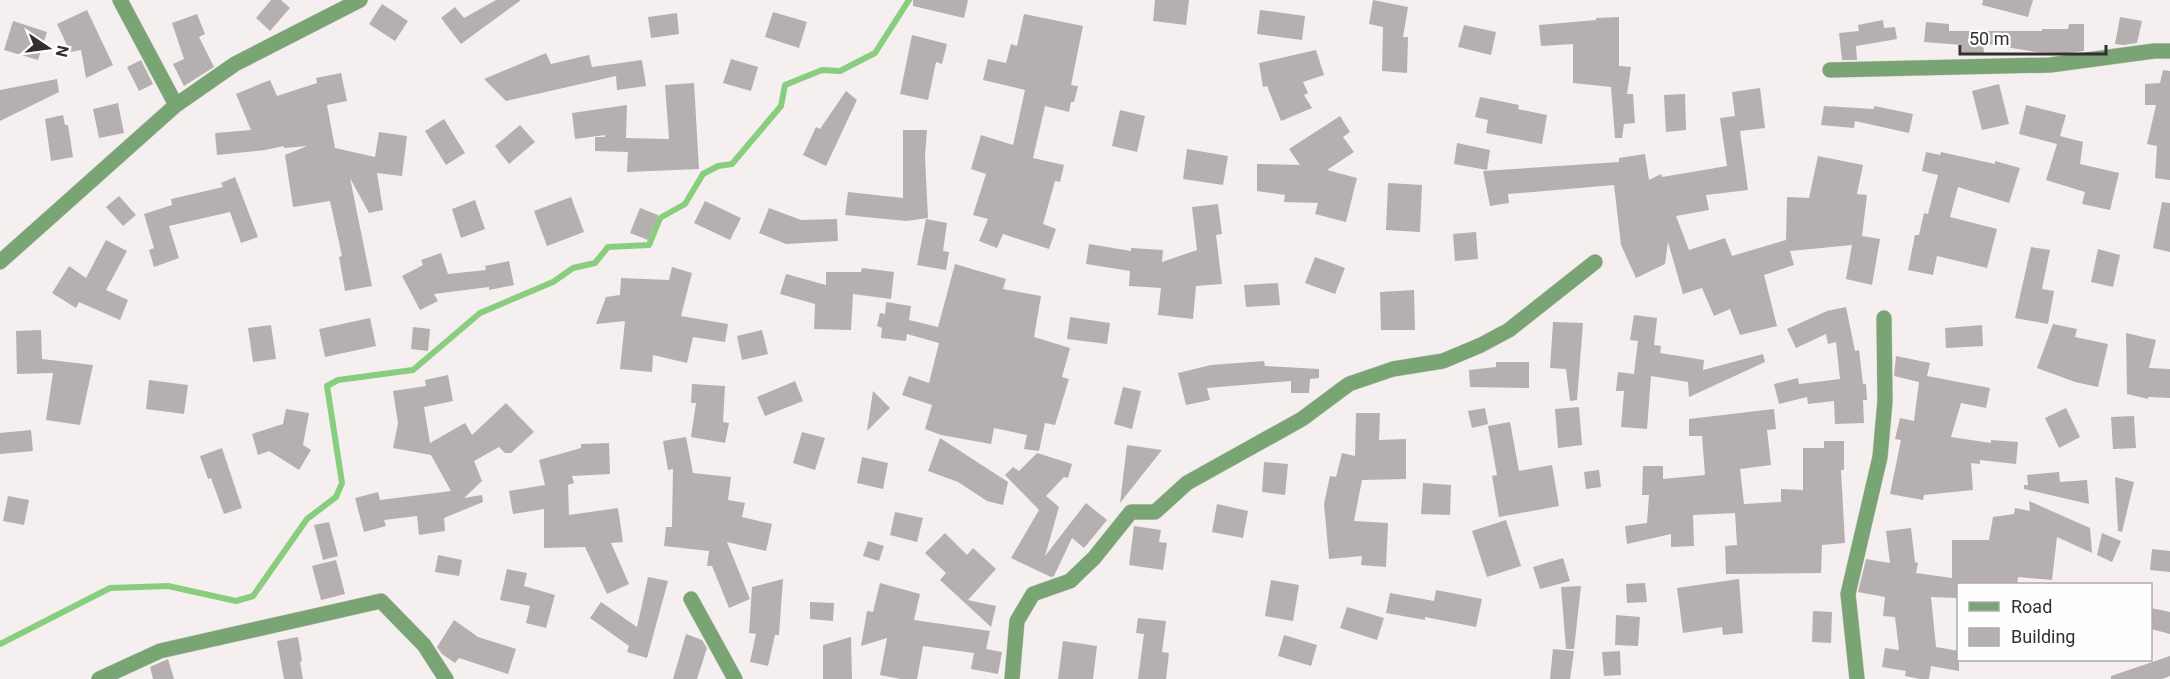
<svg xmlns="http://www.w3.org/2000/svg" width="2170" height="679" viewBox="0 0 2170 679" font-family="Roboto,sans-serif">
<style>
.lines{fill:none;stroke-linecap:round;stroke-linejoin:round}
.stream{stroke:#89ce7f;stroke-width:6}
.building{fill:#b6afb0}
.minor-casing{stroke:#d3cccc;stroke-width:16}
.minor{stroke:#79a473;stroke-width:15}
</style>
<rect width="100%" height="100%" fill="#f6efef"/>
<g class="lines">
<path class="stream" d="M0,644L110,588L168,586L236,601L253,596L307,519L336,497L342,483L327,386L338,380L413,370L480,313L553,282L573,268L595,263L608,247L649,245L660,218L685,204L703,174L718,166L732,164L781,106L785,85L822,70L840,71L875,53L909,0"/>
</g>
<path class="building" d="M271,0H281L290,8L270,31L256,18Z
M496,0H521L461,44L441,18L455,7L464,18Z
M913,0H968L964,18L913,6Z
M1155,0H1189L1186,25L1153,21Z
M1373,0L1408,7L1403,37H1408L1407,73L1382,71L1383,27L1369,24Z
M1983,0H2033L2028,17L1982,5Z
M382,4L408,21L395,41L369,24Z
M87,10L113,65L86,78L81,50L70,52L57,24Z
M1260,10L1305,16L1302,40L1257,34Z
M773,12L807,22L799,48L765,37Z
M677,13L679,34L651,38L648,17Z
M197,14L205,34L199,37L214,67L184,86L173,64L184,59L172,23Z
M1024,14L1083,26L1071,85L1078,86L1074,102H1071L1069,112L1045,106L1033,158L1064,165L1060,182L1055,181L1043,224L1056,229L1049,249L1003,234L997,248L979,241L988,219L973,215L986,174L971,169L981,135L1013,145L1025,90L983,80L988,59L1006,63L1011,44L1017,46Z
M1619,17V66L1631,67L1627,94H1633L1635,123L1624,124L1622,138H1615L1611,87L1573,83V44L1541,46L1539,25L1596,20V18Z
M2120,17L2142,21L2137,43L2124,45L2115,44Z
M1883,20L1884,28L1895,27L1897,39L1856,46L1857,60H1842L1839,33L1859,31L1858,25Z
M13,21L47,32L38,60L4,50Z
M1926,22L1949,24V31H2042V29H2068L2069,24H2084V51L2068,53L2036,52L1983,43L1984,54L1962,55V45L1924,42Z
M1464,25L1496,32L1491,55L1458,47Z
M912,35L947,44L942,64L936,62L928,100L900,94Z
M1316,50L1324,75L1303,82L1308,93L1304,95L1312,108L1281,121L1267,86L1263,87L1259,63Z
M546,53L551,64L589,55L592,67L642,60L646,86L617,90L616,76L506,101L484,79Z
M731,59L758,67L751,91L723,83Z
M141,60L153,84L139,91L127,67Z
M2163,70L2170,71V180L2155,178L2157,146L2147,144L2156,105H2145V84L2160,83Z
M341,73L347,101L327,105L335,148L375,157L379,132L407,136L402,176L377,173L383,210L369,213L350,178L372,286L345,291L339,257L342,256L330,201L293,207L285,155L307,146L284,148V146L265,150L217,155L215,133L251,130L236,94L270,80L277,96L317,83L316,78Z
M57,79L59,92L0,121V90Z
M694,83L699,169L627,172L628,152L595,151V137H605V135L575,139L572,113L627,105L626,138L669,139L665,85Z
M1999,84L2009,124L1982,130L1972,91Z
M1760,88L1765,128L1740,131L1748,190L1706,195L1709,210L1676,216L1689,250L1725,238L1732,256L1786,240L1787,197L1809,198L1818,156L1863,165L1857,194L1867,195L1862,236L1880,239L1872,285L1846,279L1852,245L1790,251L1794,265L1764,275L1777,326L1740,335L1730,309L1714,316L1702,288L1683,294L1668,242L1665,264L1636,278L1621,245L1614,185L1508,194L1509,203L1490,206L1483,171L1619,162V158L1645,154L1649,180L1661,174L1662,177L1727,166L1720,118L1735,116L1732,92Z
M846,91L857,100L826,166L803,155L816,127L820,129Z
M1685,94L1686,130L1666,132L1664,95Z
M1480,97L1519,105L1518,109L1547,115L1542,144L1486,133L1488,120L1475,117Z
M118,103L124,133L99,138L93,109Z
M2026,105L2066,115L2060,136L2083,142L2080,164L2119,173L2110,210L2082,204L2085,192L2046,180L2057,144L2019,134Z
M1824,106L1874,109V106L1913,114L1909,133L1855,121L1854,128L1821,125Z
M1120,110L1145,116L1137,152L1112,146Z
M63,115L65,125H68L73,157L51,161L45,119Z
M1340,116L1350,132L1343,137L1354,152L1327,170L1357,178L1346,222L1315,214L1318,203L1284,202L1285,195L1257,191V164L1300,165L1289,149Z
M444,119L465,153L446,165L425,131Z
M520,125L535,142L509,164L495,146Z
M903,130H927L925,156L928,218L906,221L845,215L848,192L903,198Z
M1457,143L1490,150L1487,170L1454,164Z
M1187,149L1228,156L1223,185L1183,179Z
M1926,152L1940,155L1941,152L1995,164V161L2020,168L2009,203L1958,187L1950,217L1997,229L1987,268L1937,256L1933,275L1908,270L1915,235H1919L1924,213L1928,214L1938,175L1922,171Z
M235,177L258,237L241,243L230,212L169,226L179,258L154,267L149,250L154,248L144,214L172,205L171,199L223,187L221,183Z
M1388,183L1422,185L1420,232L1386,230Z
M119,196L136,215L123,226L106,207Z
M571,197L584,232L547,246L534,211Z
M475,200L485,229L461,238L452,209Z
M705,201L741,218L730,240L694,223Z
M2162,202L2170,203V252L2153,248Z
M1218,204L1222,234L1216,235L1222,284L1196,286L1193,319L1158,315L1161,288L1129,286L1130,271L1086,264L1089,244L1131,251V248L1163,250L1162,262L1197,250L1192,207Z
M640,208L658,215L648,240L630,233Z
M769,208L801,220L837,219L838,241L786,244L759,233Z
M926,219L947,223L943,251L949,252L946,270L917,265Z
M1476,232L1478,259L1455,261L1453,234Z
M106,240L127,251L106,290L128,300L120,320L79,302L76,308L52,293L69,266L86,278Z
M2031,247L2050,250L2042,289L2054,291L2048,324L2015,318Z
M2098,249L2120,255L2113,287L2091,282Z
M441,253L448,274L486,270L485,266L509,261L514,285L489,290V287L434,294L438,301L420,310L402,276L423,265L421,260Z
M1315,257L1345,268L1335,294L1305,283Z
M955,264L1006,279L1003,289L1041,296L1034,337L1070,348L1062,377L1069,379L1055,425L1045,423L1039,451L1024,449L1027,435L994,428L991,444L941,435L925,429L932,405L902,395L909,376L929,383L939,343L907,334L906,341L881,338L882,328L877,326L880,313L885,314L886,302L911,306L909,320L938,327Z
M672,267L692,273L681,316L728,324L725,342L693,337L687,363L653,355L652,372L620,369L625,321L596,324L606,297L620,295L621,278L669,280Z
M862,268L894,272L891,299L853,294L851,330L814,329L815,304L780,294L786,274L826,285V272H861Z
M1278,283L1280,305L1246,307L1244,285Z
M1414,290L1415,330H1381L1380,292Z
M1846,307L1855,351L1859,350L1863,384H1866L1867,400H1863L1864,423L1835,424L1834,401L1808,404L1807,397L1779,404L1774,384L1798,378L1799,384L1840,379L1836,342L1828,344L1826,334L1796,348L1787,329L1827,311Z
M1634,315L1657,318L1654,345L1661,346L1660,353L1704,360L1703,370L1763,354L1765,362L1689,397L1688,382L1651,376L1647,429L1621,427L1624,391H1616L1618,372L1634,374L1638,341L1630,340Z
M1070,317L1110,323L1107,344L1067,339Z
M370,318L376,346L325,357L319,329Z
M1553,322L1583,323L1577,400L1570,401L1566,369L1550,368Z
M2053,324L2077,329L2075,337L2108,344L2098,387L2075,382L2037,368Z
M271,325L276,359L253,362L248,328Z
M1982,325L1983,346L1946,348L1945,328Z
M413,327L430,329L428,351L411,349Z
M41,330L42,359L93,365L80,425L46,420L53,373L17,374L16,331Z
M762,330L768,354L742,360L737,336Z
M2126,333L2156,340L2149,368L2170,369V398L2148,397V399L2127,394Z
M1896,356L1930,363L1927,376L1990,388L1986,408L1961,403L1951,437L1991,443V440L2018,442L2016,464L1980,460V464L1971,463L1973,490L1924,495L1923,500L1890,494L1901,440L1895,439L1900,418L1914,421L1919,382L1894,376Z
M1264,361L1265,366L1319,369V378L1310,379L1309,393H1291V381L1207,388L1210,400L1186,405L1178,373L1211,365Z
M1496,362H1529V388L1470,387L1469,370L1496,367Z
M448,375L453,401L424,407L430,443L465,423L472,435L506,403L534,432L511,453H505L499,447L474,461L482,481L464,498L482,495L483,502L444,518L445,531L419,535L417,516L384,520L386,526L364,532L355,498L378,492L380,500L451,491L431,455L393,448L398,423L393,391L426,386L425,380Z
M149,380L188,385L184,414L146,409Z
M795,381L803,401L765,416L757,397Z
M692,384L725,386L723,422L729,423L725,443L691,437L696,403H691Z
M1123,387L1141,391L1132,429L1114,424Z
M873,391L890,408L867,431Z
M1579,407L1582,445L1558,448L1555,409Z
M1485,408L1488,424L1472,428L1468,411Z
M2066,408L2080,437L2059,448L2045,418Z
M286,409L309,413L303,445L311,450L299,470L269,451L258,455L252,434L283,424Z
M1774,409L1776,429L1767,430L1771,465L1740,469L1744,504L1781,502V489L1803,490V448H1824V441H1844V470H1841L1845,543L1822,545L1821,573L1726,574L1725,546L1737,545L1735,513L1693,515L1694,546L1671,547V534L1627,544L1625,526L1647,523L1649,495H1642L1643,466H1663V479L1705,475L1702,436H1689V419Z
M1356,413H1380L1379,440L1406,439V479L1362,480L1354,521L1388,523L1386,567L1361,565L1362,556L1329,559L1324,504L1330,476L1336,477L1342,453L1355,456Z
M2134,416L2136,448L2113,449L2111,417Z
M1510,422L1519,471L1552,465L1559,506L1499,517L1492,476L1497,475L1488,426Z
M31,430L33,451L0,454V433Z
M802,432L825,438L815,470L793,463Z
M686,437L693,473L731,477L728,500L745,503L742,517L772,524L766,551L727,542L750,599L729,608L712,566H707L709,551L664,546L666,527H672L673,469L668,470L663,441Z
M940,438L1008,482L1003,505L987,501L958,482L928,471Z
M609,443L610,474L572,476L574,483L568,485L569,515L618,508L623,542L611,543L629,584L607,594L585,547L544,548V509L513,514L509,491L545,485L539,460L581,448V444Z
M1127,445L1162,450L1120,503Z
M222,448L242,508L224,514L211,478L208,479L200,456Z
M1037,453L1072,464L1068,478L1064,477L1046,496L1059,507L1045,556L1086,503L1107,520L1084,548L1072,538L1054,576L1051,577L1011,558L1039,510L1005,475L1013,467L1019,471Z
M862,457L888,463L883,489L857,483Z
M1264,462L1288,464L1285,495L1262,492Z
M1599,470L1601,487L1586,489L1584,472Z
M2059,472L2060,482L2087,480L2089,504L2024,489V485H2028L2027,475Z
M2115,477L2134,482L2122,532L2118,531Z
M1423,483L1451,485L1450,515L1421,514Z
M8,496L29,500L24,525L3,521Z
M2029,501L2090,528L2092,553L2057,537L2052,580L2018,577L2017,585H1959V598L1931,597L1936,647L1959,651V671L1931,666L1929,679H1920L1905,676L1906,671L1882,667L1885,648L1899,650L1895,617L1883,616L1885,597L1858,592L1866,559L1890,563L1886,531L1911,528L1915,562L1918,563L1916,573L1952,578V540H1989L1993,517L2014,514L2015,508L2030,511Z
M1217,504L1248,511L1243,538L1212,532Z
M895,512L923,518L917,542L890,535Z
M1506,520L1521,566L1487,577L1472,531Z
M329,522L338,556L323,560L314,525Z
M1134,526L1161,530L1159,542L1167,543L1163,570L1129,565Z
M945,533L967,555L973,548L996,569L968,600L996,606L991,627L940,580L946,573L925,553Z
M2102,533L2121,541L2112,562L2097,555Z
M868,541L884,546L879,561L863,556Z
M2152,549L2170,551V572L2150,570Z
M438,555L462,560L459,576L435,572Z
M1563,558L1570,581L1540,589L1533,567Z
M336,560L345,594L321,600L312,566Z
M507,569L527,573L524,586L555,595L546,628L526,623L530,606L500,600Z
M648,577L668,581L647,658L627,652L629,646L590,618L601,602L637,627Z
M783,579L779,635H775L768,666L750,662L756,634L749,633L752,587Z
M1739,579L1743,633L1723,635L1722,627L1683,633L1677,588Z
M1271,580L1299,585L1293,621L1265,616Z
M880,583L920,594L914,620L990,631L986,649L1002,652L998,674L971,669L974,653L923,646L917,679H901L880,675L887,638L861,646L867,611L873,612Z
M1645,583L1647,602L1627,603L1626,584Z
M1581,586L1574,649H1566L1561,587Z
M1436,590L1482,599L1476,627L1425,617V620L1386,613L1390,593L1434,601Z
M810,602L834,603L833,621L810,619Z
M1347,607L1384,618L1377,640L1340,628Z
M2151,608L2170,612V634L2151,629Z
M1813,611L1832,612L1831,643L1812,642Z
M1616,615L1640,617L1638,646L1615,645Z
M1138,618L1166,621L1162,652L1169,653L1166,679H1138L1144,634L1136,633Z
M454,620L478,637L516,649L508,674L459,658L455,663L442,654L437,647Z
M686,634L702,640L707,648L697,679H673Z
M1284,635L1317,645L1311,666L1278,656Z
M298,637L302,661L300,662L303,679H284L277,641Z
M851,637L852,679H823V645Z
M1063,641L1097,646L1093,679H1058Z
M1553,649L1574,651L1570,679H1550Z
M1620,651L1621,675L1604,676L1602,652Z
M2170,656V676L2162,679H2111V676Z
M168,659L174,679H153L150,667Z"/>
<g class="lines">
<defs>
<path id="minor" d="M120,0L176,105
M1830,70L2050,65L2154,51H2170
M0,262L176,105L235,64L360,0
M691,599L735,679
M99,679L160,651L381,601L424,645L446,679
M1012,679L1017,621L1033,594L1070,581L1094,558L1131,512H1155L1187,483L1302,419L1349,384L1393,369L1443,361L1481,345L1509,330L1595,262
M1857,679L1848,594L1880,457L1885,401L1884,318"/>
</defs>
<use href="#minor" class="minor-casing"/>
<use href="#minor" class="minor"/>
</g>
<rect x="1957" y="583" width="195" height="78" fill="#fefefe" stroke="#acabab" stroke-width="1.5"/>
<rect x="1969" y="602" width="30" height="9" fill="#79a473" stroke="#acabab" stroke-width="1.5"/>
<text x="2011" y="613" font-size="18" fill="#322f2f">Road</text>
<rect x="1969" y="628" width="30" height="18" fill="#b6afb0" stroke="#acabab" stroke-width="1.5"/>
<text x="2011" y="643" font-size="18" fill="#322f2f">Building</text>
<g transform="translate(48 48) rotate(103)" stroke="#fefefe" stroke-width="4.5" paint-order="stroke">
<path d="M0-4.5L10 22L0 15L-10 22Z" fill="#322f2f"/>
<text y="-9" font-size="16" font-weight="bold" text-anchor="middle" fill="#322f2f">N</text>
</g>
<path d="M1960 45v9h146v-9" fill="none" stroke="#322f2f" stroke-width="3"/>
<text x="1969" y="45" font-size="18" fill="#322f2f" stroke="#fefefe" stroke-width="4.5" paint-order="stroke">50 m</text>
</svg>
